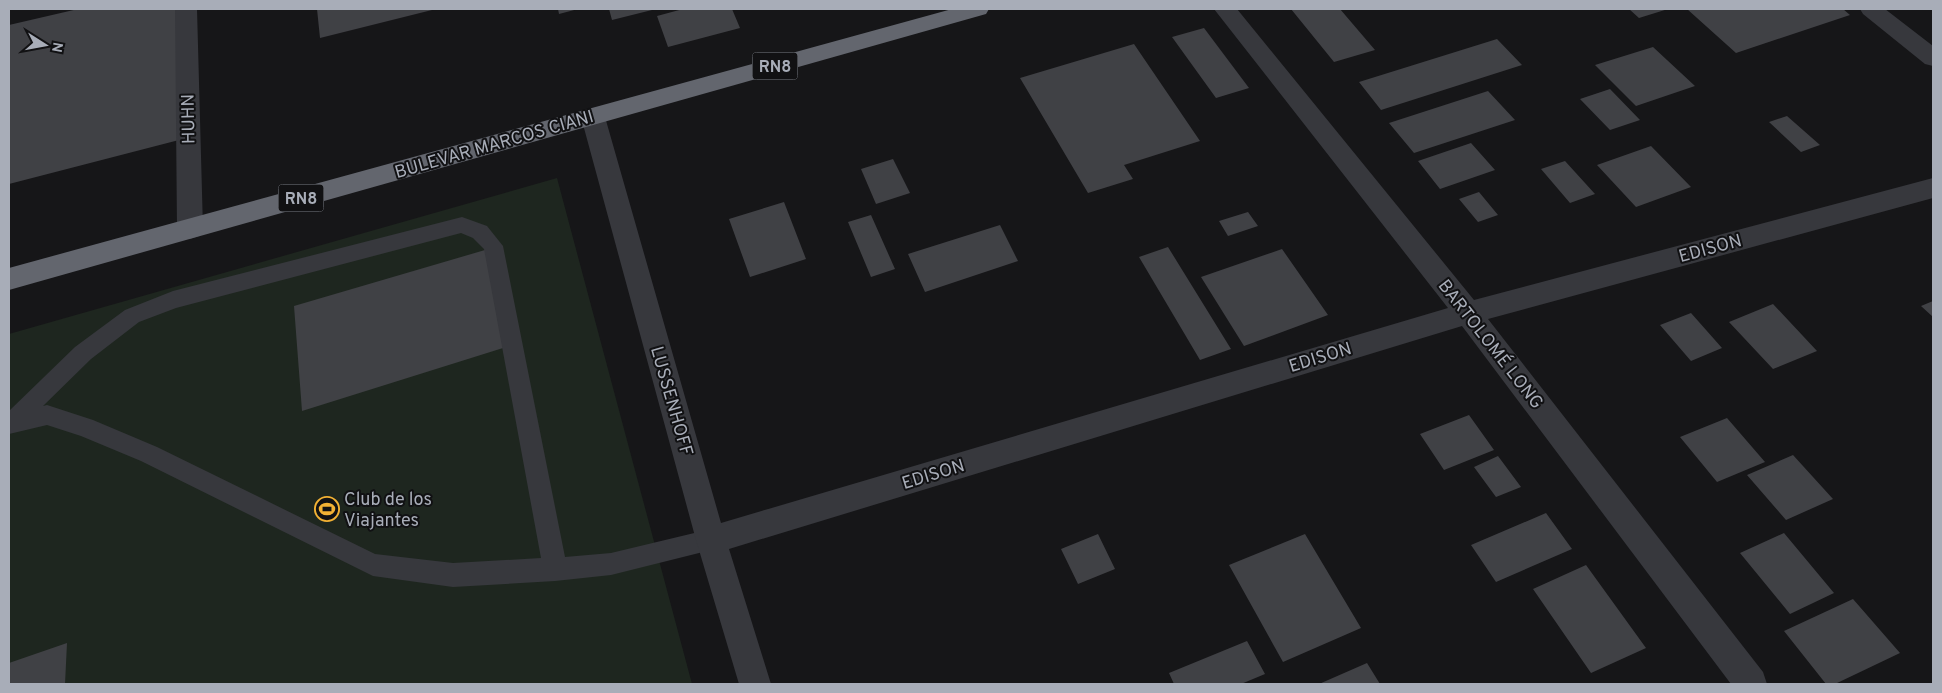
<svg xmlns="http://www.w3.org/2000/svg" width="1942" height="693" viewBox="0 0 1942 693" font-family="Overpass,sans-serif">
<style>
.green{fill:#1e261f}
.building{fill:#404145}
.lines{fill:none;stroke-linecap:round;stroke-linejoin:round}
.lane{fill:#37383d;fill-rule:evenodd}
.street{fill:#37383d;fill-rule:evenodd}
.highway{fill:#63666e;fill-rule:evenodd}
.labels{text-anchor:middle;stroke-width:4;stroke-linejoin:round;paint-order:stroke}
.shield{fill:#111113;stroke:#7b7e86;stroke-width:1}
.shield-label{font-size:16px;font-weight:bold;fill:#a8adb8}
.street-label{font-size:18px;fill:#a8adb8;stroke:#111113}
.poi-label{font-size:18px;fill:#a8adb8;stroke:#111113;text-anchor:start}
</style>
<rect width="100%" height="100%" fill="#161618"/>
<path class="green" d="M557,178L692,684H9V334Z"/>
<path class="building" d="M78,9H178L179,140L9,184V25Z
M317,9H436L320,38Z
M558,9H578L559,14Z
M609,9H656L612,20Z
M683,9H732L740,28L668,47L657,16Z
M1291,9H1340L1375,50L1334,62Z
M1629,9H1668L1639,18Z
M1687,9H1843L1850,15L1736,53Z
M1204,28L1249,88L1216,98L1172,37Z
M1497,39L1522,65L1381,110L1359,82Z
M1134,44L1200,141L1124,165L1133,179L1088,193L1020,78Z
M1653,47L1695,86L1636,106L1595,65Z
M1610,89L1640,120L1610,130L1580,99Z
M1488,91L1515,120L1414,153L1389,123Z
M1787,116L1820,145L1801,152L1769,122Z
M1471,143L1495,170L1440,189L1418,161Z
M1651,146L1691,187L1636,207L1597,165Z
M893,159L910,193L876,204L861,169Z
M1565,161L1595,194L1570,203L1541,169Z
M1479,192L1498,215L1478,222L1459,199Z
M784,202L806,259L750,277L729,219Z
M1248,212L1258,226L1228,236L1219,221Z
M871,215L895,269L871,277L848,222Z
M1000,225L1018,261L925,292L908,254Z
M1168,247L1231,349L1200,360L1139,257Z
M1282,249L1328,315L1244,346L1201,277Z
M485,250L503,348L302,411L294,306Z
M1933,301V317L1921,306Z
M1773,304L1817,351L1773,369L1729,322Z
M1691,313L1722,348L1691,361L1660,325Z
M1469,415L1494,450L1444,470L1420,434Z
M1727,418L1765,462L1717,482L1680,437Z
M1793,455L1833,499L1786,520L1747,475Z
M1498,456L1521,487L1496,497L1474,467Z
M1546,513L1572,549L1496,582L1471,545Z
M1784,533L1834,593L1790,614L1740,553Z
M1098,534L1115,569L1078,584L1061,549Z
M1305,534L1361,628L1283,662L1229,565Z
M1586,565L1646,648L1591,673L1533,589Z
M1853,599L1900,653L1835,684H1826L1784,631Z
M1247,641L1265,674L1241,684H1174L1169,673Z
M67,643L65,684H9V663Z
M1367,663L1380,684H1319Z"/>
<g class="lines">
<path class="lane" d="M462,217L487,226L503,246L565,557L611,553L711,529L719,532L723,540L719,548L611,575L555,581L453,587L373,576L141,461L81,436L47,425L9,434V411L75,347L125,310L173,291ZM461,233L473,238L484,249L541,558L453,563L375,554L157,447L93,420L47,405L43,406L91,359L139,322L176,308Z"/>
<path class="street" d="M175,9H197L203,229L199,236L190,239L181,236L177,229Z
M1214,9H1237L1474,300L1933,178V198L1488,319L1763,672L1767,684H1731L1462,326L729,549L771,684H739L696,540L581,117L585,111L593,108L601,111L605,117L721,523L1448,308Z
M1860,9H1885L1933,46V66L1925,64L1863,14Z"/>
<path class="highway" d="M952,9H989L986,14L9,290V268Z"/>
</g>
<defs>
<symbol id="stadium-ring" viewBox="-11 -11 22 22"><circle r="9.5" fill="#111113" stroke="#f2b134" stroke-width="1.5"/><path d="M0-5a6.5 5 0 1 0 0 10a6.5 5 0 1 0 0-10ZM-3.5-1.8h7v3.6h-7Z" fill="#f2b134"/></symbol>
</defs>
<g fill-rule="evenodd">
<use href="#stadium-ring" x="313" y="495" width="28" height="28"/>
</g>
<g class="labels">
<g class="shield">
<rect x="752.5" y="52.5" width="45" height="27" rx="4"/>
<rect x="278.5" y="184.5" width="45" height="27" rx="4"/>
</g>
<g class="shield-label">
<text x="775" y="72">RN8</text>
<text x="301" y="204">RN8</text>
</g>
<g class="street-label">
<text transform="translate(188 119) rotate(-91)" y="6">HUHN</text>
<text transform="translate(494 144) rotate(-16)" y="6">BULEVAR MARCOS CIANI</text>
<text transform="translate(1710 248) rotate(-15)" y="6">EDISON</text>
<text transform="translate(1491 344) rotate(52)" y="6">BARTOLOMÉ LONG</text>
<text transform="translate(1320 357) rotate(-17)" y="6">EDISON</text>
<text transform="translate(672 401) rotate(74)" y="6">LUSSENHOFF</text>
<text transform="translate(933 474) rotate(-17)" y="6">EDISON</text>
</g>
<g class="poi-label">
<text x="344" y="505">Club de los<tspan x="344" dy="21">Viajantes</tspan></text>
</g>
</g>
<rect width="1942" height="693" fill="none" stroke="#a8adb8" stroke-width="20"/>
<g transform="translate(45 45) rotate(101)" stroke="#111113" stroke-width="4" paint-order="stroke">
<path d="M0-4L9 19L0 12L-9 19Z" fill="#a8adb8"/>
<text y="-8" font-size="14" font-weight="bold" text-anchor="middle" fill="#a8adb8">N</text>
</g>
</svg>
